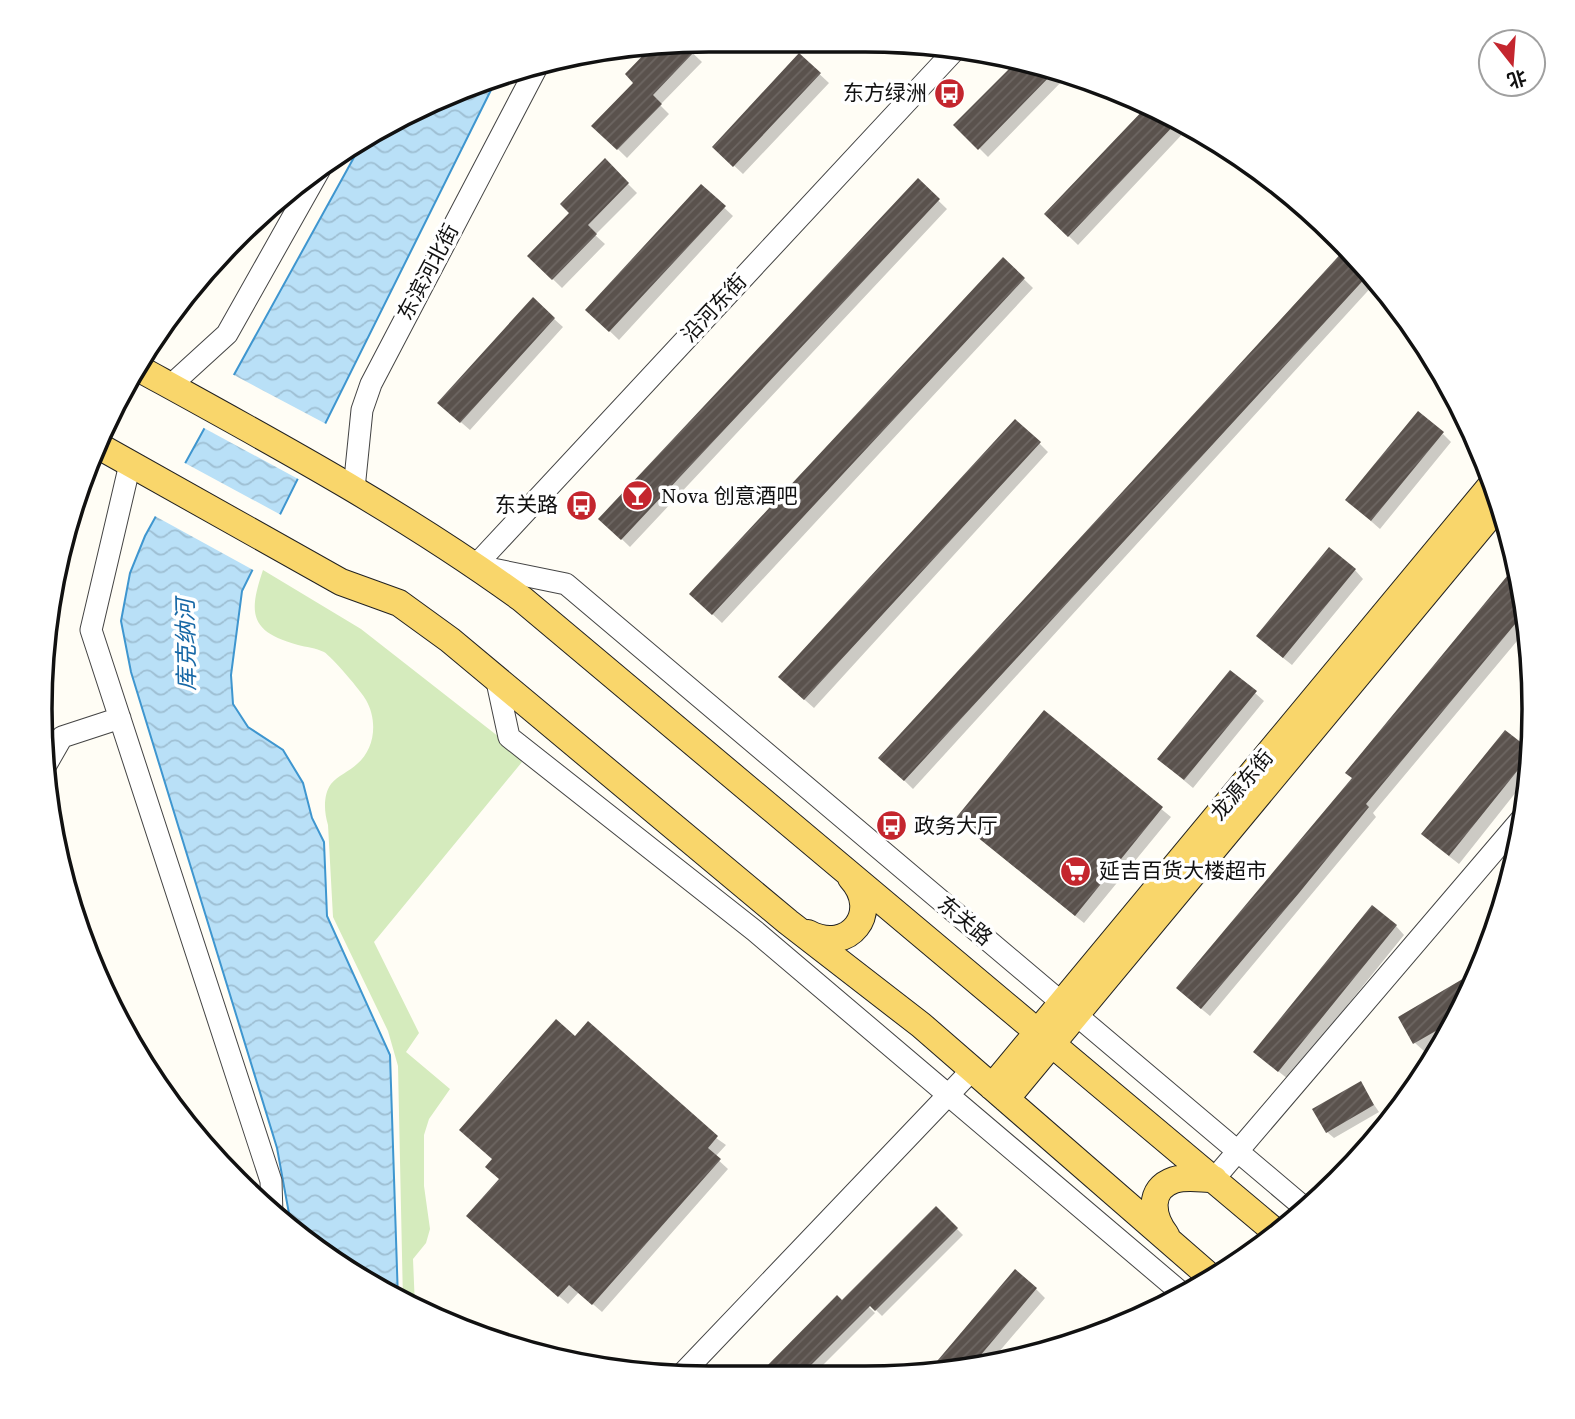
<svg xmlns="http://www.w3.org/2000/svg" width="1575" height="1419" viewBox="0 0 1575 1419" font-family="'Source Serif 4','Noto Sans SC',serif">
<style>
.park{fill:#d5ebbd}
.water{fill:url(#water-waves);stroke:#3f96cf;stroke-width:2}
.pier{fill:#fffdf5}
.shadow{fill:#0003}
.building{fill:url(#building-hatch)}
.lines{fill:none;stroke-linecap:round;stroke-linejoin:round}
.minor-casing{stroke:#444;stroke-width:23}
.major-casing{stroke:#222;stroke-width:28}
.minor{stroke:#fff;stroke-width:21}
.major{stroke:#f9d66b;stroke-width:26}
.labels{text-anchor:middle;stroke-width:7;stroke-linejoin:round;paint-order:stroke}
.poi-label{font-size:21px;fill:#111;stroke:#fff;text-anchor:start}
.street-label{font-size:21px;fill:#111;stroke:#fff}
.water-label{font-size:23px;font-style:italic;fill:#1768a6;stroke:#fff}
.rim{fill:none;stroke:#111;stroke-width:3.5}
</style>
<defs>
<pattern id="water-waves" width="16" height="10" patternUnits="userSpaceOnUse" patternTransform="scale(1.75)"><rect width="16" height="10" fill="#b9e0f7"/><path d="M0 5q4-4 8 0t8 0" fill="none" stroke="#9ebfd3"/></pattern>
<pattern id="building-hatch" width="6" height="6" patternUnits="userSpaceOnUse" patternTransform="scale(1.75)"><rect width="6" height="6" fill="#5a524d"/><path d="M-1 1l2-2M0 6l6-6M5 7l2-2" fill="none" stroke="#6d6662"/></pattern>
</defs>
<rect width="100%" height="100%" fill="#fffdf5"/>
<path class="park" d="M263,570L361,629L508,744L522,762L374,942L419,1033L406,1052L450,1089L429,1119L424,1135V1186L430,1229L426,1243L413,1259L415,1307L403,1302L398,1066L388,1031L333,917L328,825C324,812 323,795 331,784C337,776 350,771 357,764C375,749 378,721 366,700C362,692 331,656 324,652C316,648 306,647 298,645C250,632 248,614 263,570Z"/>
<path class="water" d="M495,82L242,591L231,675L233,704L248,727L283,750L303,783L312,818L324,842L327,916L390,1055L398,1300L375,1289L292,1230L277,1148L131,672L121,621L130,573L145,536L363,141L414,109Z"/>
<path class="pier" d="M232,374L328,425L300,480L202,427Z
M183,462L283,516L255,571L153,515Z"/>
<path class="shadow" d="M682,43L702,62L660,105L669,114L627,158L594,126L636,83L627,74L655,46Z
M799,55L829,83L743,174L714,147Z
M1019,60L1068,75L988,157L956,125Z
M1149,106L1189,127L1078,245L1046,214Z
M605,161L637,193L595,235L605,244L562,288L529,256L571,213Z
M1253,166L1286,193L1283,197Z
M918,181L947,209L630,547L601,519Z
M701,186L733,216L619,340L596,318Z
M1347,247L1376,282L913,789L881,758Z
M1003,259L1033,288L722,623L691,594Z
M533,300L563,327L470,430L448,411Z
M1443,434L1451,442L1380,529L1356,508Z
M1039,443L1048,452L814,708L789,686Z
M1518,566L1527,629L1373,813L1376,817L1210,1016L1186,996L1354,779L1348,773Z
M1355,570L1363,579L1292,665L1267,645Z
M1255,693L1264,701L1193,788L1168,767Z
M1044,713L1171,817L1084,923L966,828Z
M1530,752L1528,777L1459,864L1432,843Z
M1396,926L1404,935L1288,1079L1264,1060Z
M1481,970L1444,1039L1424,1051L1415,1043Z
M576,1038L726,1145L715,1157L728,1169L602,1312L579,1292L568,1304L477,1225Z
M1360,1084L1379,1112L1334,1138L1327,1132Z
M936,1208L963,1235L882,1316L865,1299L863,1301L875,1313L811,1377L759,1376L837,1298L842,1303Z
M1036,1289L1045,1298L986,1367L929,1372Z"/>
<path class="building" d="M684,43L694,52L653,95L662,104L617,150L591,126L633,83L625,74L652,46Z
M799,53L821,73L733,167L712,147Z
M1018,60L1055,71L978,150L953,125Z
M1148,105L1178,121L1068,237L1044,214Z
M605,158L629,183L588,225L597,234L552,280L527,256L569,213L560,204Z
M918,178L940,199L621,540L598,519Z
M701,184L726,206L609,332L585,310Z
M1347,247L1369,274L904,781L878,758Z
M1003,257L1025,278L712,615L689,594Z
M533,297L555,318L460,423L437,403Z
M1418,411L1444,432L1371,521L1345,500Z
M1015,419L1041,442L804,700L778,677Z
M1329,547L1356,569L1283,658L1256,636Z
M1517,564L1525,612L1366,804L1369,807L1299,893L1201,1009L1176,988L1352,778L1345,773Z
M1230,670L1257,691L1184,780L1157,759Z
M1044,710L1163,807L1075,916L955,819Z
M1505,730L1531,750L1530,755L1449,856L1421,834Z
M1372,905L1397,925L1278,1072L1253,1052Z
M1483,967L1455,1020L1413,1044L1398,1017Z
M556,1019L575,1036L588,1021L718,1136L708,1148L721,1159L592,1305L569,1285L558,1297L466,1216L499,1179L485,1167L492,1159L459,1130Z
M1361,1081L1374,1105L1326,1133L1312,1109Z
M936,1206L958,1228L875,1311L870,1306L799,1377L757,1376L837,1295L842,1300Z
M1015,1269L1037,1288L969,1369L927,1373Z"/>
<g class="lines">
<defs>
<path id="minor" d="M170,386L227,334L321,167
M130,464L91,630L271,1181L272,1215
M354,489L362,410L371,384L537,67
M475,566L954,51
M478,566L566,584L1306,1209
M496,677L509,737L755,931L1184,1295
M46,765L62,737L120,718
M1214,1179L1524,816
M682,1374L972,1070"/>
<path id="major" d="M138,368C269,440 401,511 522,599L1277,1233
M97,445L341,582L399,603L450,640L788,922L921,1025L1213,1279
M808,933C849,955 882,912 851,878
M992,1087L1493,483
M1006,1099L1499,505
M1166,1235C1152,1217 1147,1189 1174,1180C1186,1176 1201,1179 1214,1179"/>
</defs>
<use href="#minor" class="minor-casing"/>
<use href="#major" class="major-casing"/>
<use href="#minor" class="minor"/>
<use href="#major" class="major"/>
</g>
<defs>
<symbol id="bus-disc" viewBox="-11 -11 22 22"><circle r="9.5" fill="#c4262e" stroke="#fff"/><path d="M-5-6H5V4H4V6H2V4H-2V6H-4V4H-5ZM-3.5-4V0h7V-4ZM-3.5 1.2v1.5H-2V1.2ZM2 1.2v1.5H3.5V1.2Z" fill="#fff"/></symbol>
<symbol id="bar-disc" viewBox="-11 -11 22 22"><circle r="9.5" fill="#c4262e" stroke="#fff"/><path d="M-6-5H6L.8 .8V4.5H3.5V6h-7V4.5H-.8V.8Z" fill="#fff"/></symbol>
<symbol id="supermarket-disc" viewBox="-11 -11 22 22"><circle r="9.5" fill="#c4262e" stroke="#fff"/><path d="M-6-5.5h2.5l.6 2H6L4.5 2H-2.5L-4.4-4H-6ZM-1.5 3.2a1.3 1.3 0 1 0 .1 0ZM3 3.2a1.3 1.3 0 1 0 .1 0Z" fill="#fff"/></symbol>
</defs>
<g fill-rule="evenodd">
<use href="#bus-disc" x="932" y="76" width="35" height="35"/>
<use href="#bar-disc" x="620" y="478" width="35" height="35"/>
<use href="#bus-disc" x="564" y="488" width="35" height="35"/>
<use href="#bus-disc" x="874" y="808" width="35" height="35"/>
<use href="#supermarket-disc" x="1058" y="854" width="35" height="35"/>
</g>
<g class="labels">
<g class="poi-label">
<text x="927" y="100" text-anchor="end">东方绿洲</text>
<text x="661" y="503">Nova 创意酒吧</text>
<text x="558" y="512" text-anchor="end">东关路</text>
<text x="914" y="833">政务大厅</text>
<text x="1099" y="878">延吉百货大楼超市</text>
</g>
<g class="street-label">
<text transform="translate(428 272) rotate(-62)" y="7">东滨河北街</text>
<text transform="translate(714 308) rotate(-47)" y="7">沿河东街</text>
<text transform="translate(1242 785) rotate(-50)" y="7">龙源东街</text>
<text transform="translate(965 921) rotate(40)" y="7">东关路</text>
</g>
<g class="water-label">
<text transform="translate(186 645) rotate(-91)" y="8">库克纳河</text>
</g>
</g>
<path d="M0 0H1575V1419H0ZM709 52H865A657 657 0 0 1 1522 709V709A657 657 0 0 1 865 1366H709A657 657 0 0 1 52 709V709A657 657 0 0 1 709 52Z" fill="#fff" fill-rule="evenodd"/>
<path class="rim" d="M709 52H865A657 657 0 0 1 1522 709V709A657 657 0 0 1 865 1366H709A657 657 0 0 1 52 709V709A657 657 0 0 1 709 52Z"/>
<g transform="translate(1512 63) rotate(163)"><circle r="33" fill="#ffffff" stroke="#a0a0a0" stroke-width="2"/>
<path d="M0-5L12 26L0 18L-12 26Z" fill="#c4262e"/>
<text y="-10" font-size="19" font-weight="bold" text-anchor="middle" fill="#111111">北</text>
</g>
</svg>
